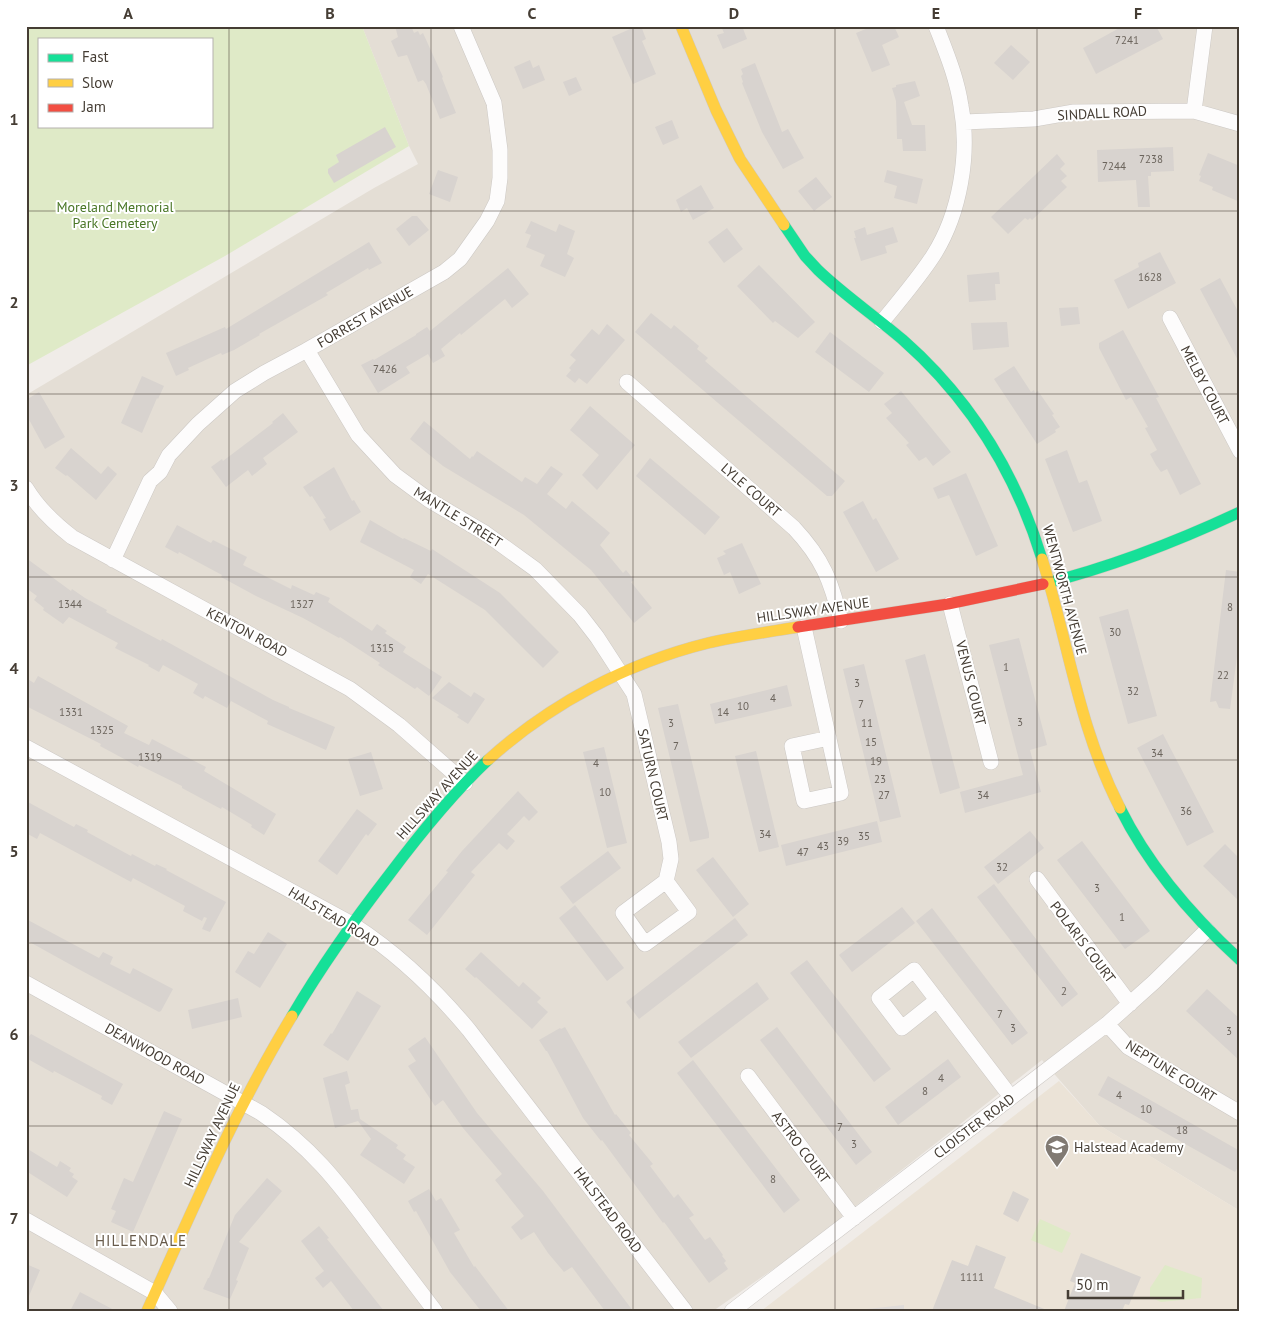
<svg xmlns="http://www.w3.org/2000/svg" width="1266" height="1337" viewBox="0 0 1266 1337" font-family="'PT Sans',sans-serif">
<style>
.residential{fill:#e4ded5}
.education{fill:#ebe3d7}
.green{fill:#dfeac7;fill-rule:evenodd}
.parking{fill:#dfdbd8}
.building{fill:#d8d3cf}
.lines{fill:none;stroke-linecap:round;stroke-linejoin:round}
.street-casing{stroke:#ccc8c4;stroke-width:16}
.fast-casing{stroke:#cfc9bf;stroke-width:12}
.slow-casing{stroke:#cfc9bf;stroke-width:12}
.jam-casing{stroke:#cfc9bf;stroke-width:12}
.street{stroke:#fdfcfc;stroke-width:15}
.fast{stroke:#16e098;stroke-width:11}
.slow{stroke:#ffcf43;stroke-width:11}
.jam{stroke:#f24e42;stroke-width:11}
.grid{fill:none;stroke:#453d34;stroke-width:1;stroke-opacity:0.55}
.labels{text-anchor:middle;stroke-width:4;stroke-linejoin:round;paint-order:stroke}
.number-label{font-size:11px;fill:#6b645c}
.street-label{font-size:14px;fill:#453d34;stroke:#fff}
.park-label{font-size:14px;fill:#4a7727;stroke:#fff}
.poi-label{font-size:14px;fill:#453d34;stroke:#fff;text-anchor:start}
.neighbourhood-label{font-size:15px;letter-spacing:1px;fill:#685b4b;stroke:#fff}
.neatline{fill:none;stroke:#453d34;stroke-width:2}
.grid-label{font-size:16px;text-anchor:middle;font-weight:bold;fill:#453d34}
</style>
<rect width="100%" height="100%" fill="#f0ece8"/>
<path class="residential" d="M362,26H1240V1211L1099,1125L1042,1060L792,1256L713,1311H26V395L374,188L418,164L409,146Z"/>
<path class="education" d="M1059,1081L1099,1125L1240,1211V1311H761Z"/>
<path class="green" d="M26,26H362L409,146L225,256L26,366ZM39,39H211V126H39Z
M1040,1219L1071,1233L1062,1253L1031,1240Z
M1165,1265L1202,1278L1201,1298L1161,1302L1150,1297V1288Z"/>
<path class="parking" d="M904,1305V1311H859L867,1309Z"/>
<path class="building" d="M395,26H411L414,33L418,31L420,35L423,33L443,77L442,78L456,113L440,119L426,84L423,80L418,82L407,55L398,57L391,41L398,37Z
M637,26H641L646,39L642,41L656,74L633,84L612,37Z
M721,26H742L747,39L723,49L717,35L724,33Z
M873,26H894L899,37L882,45L890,65L872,72L856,33Z
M1123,26H1156L1163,39L1096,74L1083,48Z
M1011,45L1030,62L1013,80L994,63Z
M530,60L533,68L539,65L545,80L523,89L514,67Z
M755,63L782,132L788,129L804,158L783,169L762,132L742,83L743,82L741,76L743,74L741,69Z
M576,77L582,90L569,96L563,82Z
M915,81L920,96L904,102L912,125H925L926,151H903L902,139H897L896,101L892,88L896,87V85Z
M672,120L679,138L663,145L655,127Z
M385,127L396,147L334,183L328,173V169L339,162L336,155Z
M1173,147L1174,171L1151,172V176H1148L1150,207H1138L1136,180L1098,182L1097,150Z
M1208,153L1240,166V202L1212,190L1213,187L1199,181L1201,176L1199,175Z
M1057,154L1065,164L1060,169L1067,176L1061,181L1067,187L1032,220L1030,218L1028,220L1025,218L1008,234L991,217Z
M438,170L458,177L450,202L429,194Z
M887,170L923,179L917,204L894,198L897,186L884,182Z
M816,177L832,197L814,211L798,191Z
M701,185L714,208L693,220L687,208L681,212L676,200Z
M412,216H417L429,230L409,246L396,229Z
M531,221L556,232L559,224L575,231L567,254L574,258L565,277L540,266L545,255L526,247L531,235L525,233Z
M865,227L867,235L893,227L898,242L885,246L887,253L861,261L854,238H856L854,231Z
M727,228L743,249L724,263L708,242Z
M369,242L382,263L369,270L368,268L326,293L328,295L259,334L260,335L234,350L222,355L221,353L188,368L189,370L176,376L166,353L225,327L226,329Z
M1160,252L1176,283L1128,309L1114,280L1139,267L1138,263Z
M759,265L815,322L798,338L775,321L773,323L737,286Z
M508,268L529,294L512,308L505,299L461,335L460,333L441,349L445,356L433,363L428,354L406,367L410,373L378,393L361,365L373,359L374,360L416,335V334L427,327L430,331Z
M999,272L1000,284H995L996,300L969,302L967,275Z
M1220,278L1240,315V364L1200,289Z
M1078,307L1080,324L1061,326L1059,308Z
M651,313L671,329L674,325L699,346L697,349L708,358L705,361L845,481L832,496H827L635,332Z
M1007,322L1009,347L973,350L971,323Z
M607,324L625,340L587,384L579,378L575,383L566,376L571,370L569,368L576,360L570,355L592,329L599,335Z
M1123,330L1159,397L1156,398L1201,484L1180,495L1167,469L1161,472L1156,465L1150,454L1157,450L1145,428L1148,427L1131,397L1126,400L1099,348V343Z
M830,332L884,373L869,392L815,352Z
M1014,366L1031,392L1034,390L1035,393L1038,391L1054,414L1052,415L1060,427L1055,430L1056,432L1037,444L994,379Z
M142,376L164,386L158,399L157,398L142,433L121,423Z
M901,391L951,452L933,466L926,457L919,461L906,445L909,443L886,418L892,413L884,404Z
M39,392L65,437L45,449L26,414V400Z
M590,406L635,445L597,490L582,475L599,455L570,430Z
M283,413L298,432L263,458L267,464L252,476L248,470L226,487L211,467L222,459L223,461L273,423L272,422Z
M424,421L470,459L472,456L473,457L477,451L522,482L525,477L537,484L551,466L563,474L547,494L566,509L572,501L610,533L600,545L623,573L626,570L634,580L631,582L652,608L634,623L591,570L524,515L443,466L410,439Z
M71,448L101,474L108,466L117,474L96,500L67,475L66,476L55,468Z
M1067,450L1079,483L1087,480L1102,521L1073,532L1045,459Z
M650,458L720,517L705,535L636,476Z
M334,467L352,501L354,500L361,512L330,531L323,519L326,518L312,496L310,497L303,487Z
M966,473L998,546L976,556L949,495L938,499L933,488Z
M863,501L873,520L876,518L899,559L876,572L843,512Z
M370,520L403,539L404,538L431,551L432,549L500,593L559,652L543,668L485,610L428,574L421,584L410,577L414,570L360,542Z
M177,525L211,543L213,540L247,557L243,565L291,589L292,585L314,595L316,592L330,598L328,602L372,631L377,624L387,631L385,633L406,647L403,652L442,677L429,696L417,687L415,689L378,665L380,663L340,637L339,638L303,618L256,596L221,577L222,575L179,552L178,554L165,547Z
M742,543L761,584L739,594L730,572L724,575L717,558L726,554L723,551Z
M26,558L71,591L72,589L85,598L107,610L106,612L161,641L162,639L273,700L289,707V708L335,727L326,750L267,724L268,721L231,701L227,708L205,696L203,699L193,693L198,684L163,665L159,672L148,666L149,665L115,648L118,643L69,617L63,624L43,610L44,608L34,600L37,596L26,588Z
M1226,570L1240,572V634L1230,709L1219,708L1216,701L1210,702Z
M1128,609L1157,716L1128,724L1099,617Z
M1019,638L1047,745L1030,750L1041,792L965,813L960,792L1023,775L989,645Z
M925,654L960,788L940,794L905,660Z
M864,664L901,817L880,822L843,669Z
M38,676L128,726L124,733L149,745L152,739L206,767L204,771L276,814L264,835L251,827L252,825L222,807L221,809L182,788V786L139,765L138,767L126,760L100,746L101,744L26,706V678L34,683Z
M449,682L471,697L474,692L485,699L468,724L457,717L459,715L432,698Z
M787,685L792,706L715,724L710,704Z
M678,704L709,833V838L690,842L658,708Z
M1163,734L1214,832L1187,846L1137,748Z
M604,747L627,843L607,848L583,752Z
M756,751L779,847L759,852L735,756Z
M371,752L383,789L360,796L348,759Z
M518,791L538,812L529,821L524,816L507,834L515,841L507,850L499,843L471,872L475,875L427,935L408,920L448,872L446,871L462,851Z
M26,801L74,827L76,824L88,830L87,832L131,856L132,854L155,866L156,864L167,869L166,870L226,902L210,932L202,929L207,918L204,917L202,921L183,911L185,906L133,878L131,882L40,833L37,839L26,833Z
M357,809L377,824L368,836L366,834L337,875L318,861Z
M877,821L882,842L786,866L781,845Z
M1030,831L1044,848L998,884L984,867Z
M1082,841L1150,931L1125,949L1057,860Z
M1225,844L1240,859V902L1203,866Z
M608,851L621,868L573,904L560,887Z
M713,857L749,904L733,917L696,870Z
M994,884L1078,994L1062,1007L977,897Z
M575,905L624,968L607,981L559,918Z
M902,907L915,923L852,972L839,955Z
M932,908L1028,1033L1012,1045L916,921Z
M735,918L748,935L639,1019L626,1002Z
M26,919L99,958L103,952L113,957L110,964L130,974L133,968L173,989L161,1011L159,1012L82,971L26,940Z
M268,932L287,944L260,988L235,972L248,951L254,954Z
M481,952L519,987L523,982L541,998L537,1002L548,1012L532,1029L476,977L475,978L465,969Z
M807,960L891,1069L874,1082L790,973Z
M757,982L769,999L691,1058L678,1042Z
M1207,989L1240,1019V1061L1186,1011Z
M357,991L381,1006L348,1061L323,1045L331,1033L332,1034Z
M238,998L242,1017L192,1029L188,1010Z
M565,1027L615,1115L616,1114L631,1133L629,1135L653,1164L650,1166L674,1198L678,1194L694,1215L689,1218L705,1240L710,1237L723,1255L722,1256L726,1261L724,1263L728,1269L709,1283L664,1222L663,1223L602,1140L601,1141L583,1118L547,1051H546L539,1040L560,1028L561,1029Z
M777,1027L872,1152L856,1165L760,1040Z
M31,1034L123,1084L112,1105L101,1099L102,1096L54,1071L53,1073L26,1058V1040Z
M425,1037L477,1113L543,1191L633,1311H605L572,1267L564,1272L548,1253L534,1232L521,1240L511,1227L524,1216L495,1180L502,1174L463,1128L443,1100L435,1106L408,1066L416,1061L408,1049Z
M948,1059L961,1077L898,1125L885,1107Z
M693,1060L800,1200L784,1213L677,1073Z
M347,1071L350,1083L345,1085L351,1110L358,1109L360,1119L398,1145L396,1148L406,1155L403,1159L415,1167L404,1184L360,1155L371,1139L358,1121L335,1128L323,1078Z
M1108,1076L1240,1151V1164L1235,1172L1098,1095Z
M164,1111L182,1119L133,1232L111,1222L116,1211L111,1209L124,1178L133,1182Z
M26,1148L57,1167L60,1161L71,1168L69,1171L74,1174L72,1177L78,1181L67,1197L26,1171Z
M267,1178L282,1191L239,1242L249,1248L236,1280L238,1281L230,1299L203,1289L208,1278H209L235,1215Z
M429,1189L436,1201L441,1198L460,1230L454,1233L474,1267L475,1266L509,1311H481L450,1272L416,1211L414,1212L408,1201Z
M1013,1191L1029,1199L1018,1222L1003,1214Z
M319,1226L329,1238L327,1239L384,1311H354L331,1281L323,1288L315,1278L324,1271L301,1241Z
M976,1245L1006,1257L994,1288L1049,1311H932L952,1260L968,1266Z
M1081,1253L1141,1277L1129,1305L1125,1304L1122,1311H1064L1075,1283L1070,1281Z
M26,1264L40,1270L26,1303Z
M80,1292L116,1311H70Z"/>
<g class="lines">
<defs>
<path id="street" d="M1194,111L1205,26
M964,122L1034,119L1074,112L1194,111L1240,124
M1170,318L1240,451
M882,322C899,301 918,279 933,256C960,214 970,154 961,106C957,78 946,52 936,26
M307,350L358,435L395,475L429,500L485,533L535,569L580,615L597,637L634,694L669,842L671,859L666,881L623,913L645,944L689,912L666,881
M627,382L794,528C823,559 831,581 841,621
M26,488C38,508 54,523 72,537L350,689L399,725L465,783
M113,560L150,481L160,472L169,455L198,424L235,391L264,373L307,350L444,272L460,259L487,221L497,201L500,178V150L494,103L461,26
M950,604L991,762
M804,627L841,793L804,801L792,746L829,738
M26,747L352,924C397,953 435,989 469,1030L685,1311
M1037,879L1130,1004
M26,983L261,1113C310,1146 338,1182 372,1228C393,1256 414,1283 435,1311
M937,1000L902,1028L879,998L914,970L1011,1097
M1107,1024L1128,1047L1240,1113
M748,1076L854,1218
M26,1220L155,1293L170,1311
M732,1311L1107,1024L1154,982L1207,930"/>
<path id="fast" d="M784,225L805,256L818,270C844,295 875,316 903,340C970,399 1016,474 1042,559
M1043,584C1111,567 1176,542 1240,512
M1120,808C1149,867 1192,916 1240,960
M292,1016C321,967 354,920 389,875C419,835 451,795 488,760"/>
<path id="slow" d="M681,26L716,110L740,159L784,225
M1042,559C1069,644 1078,726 1120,808
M488,760C550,704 627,663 708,643C738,636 768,632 798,627
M147,1311C192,1211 235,1110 292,1016"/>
<path id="jam" d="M798,627L948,604L1043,584"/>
</defs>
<use href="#street" class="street-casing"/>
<use href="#fast" class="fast-casing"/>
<use href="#slow" class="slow-casing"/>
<use href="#jam" class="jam-casing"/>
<use href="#street" class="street"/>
<use href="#fast" class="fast"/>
<use href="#slow" class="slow"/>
<use href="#jam" class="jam"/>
</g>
<path class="grid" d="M229,26V1311M431,26V1311M633,26V1311M835,26V1311M1037,26V1311M26,211H1240M26,394H1240M26,577H1240M26,760H1240M26,943H1240M26,1126H1240"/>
<defs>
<symbol id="school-pin" viewBox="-11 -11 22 30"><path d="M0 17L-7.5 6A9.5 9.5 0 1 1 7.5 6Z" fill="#817a73" stroke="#fff"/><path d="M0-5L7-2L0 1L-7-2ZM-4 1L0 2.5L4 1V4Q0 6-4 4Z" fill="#fff"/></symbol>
</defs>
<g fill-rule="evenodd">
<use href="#school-pin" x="1043" y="1133" width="28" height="38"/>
</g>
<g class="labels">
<g class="number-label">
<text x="1127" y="44">7241</text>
<text x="1151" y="163">7238</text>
<text x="1114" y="170">7244</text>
<text x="1150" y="281">1628</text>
<text x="385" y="373">7426</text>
<text x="70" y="608">1344</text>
<text x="302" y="608">1327</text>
<text x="1230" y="611">8</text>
<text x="1115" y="636">30</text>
<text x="382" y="652">1315</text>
<text x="1006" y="671">1</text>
<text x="1223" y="679">22</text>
<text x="857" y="687">3</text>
<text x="1133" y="695">32</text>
<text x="773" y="702">4</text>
<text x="861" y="708">7</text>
<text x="743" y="710">10</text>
<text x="71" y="716">1331</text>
<text x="723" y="716">14</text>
<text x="1020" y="726">3</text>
<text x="671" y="727">3</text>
<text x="867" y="727">11</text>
<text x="102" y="734">1325</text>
<text x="871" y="746">15</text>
<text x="676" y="750">7</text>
<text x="1157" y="757">34</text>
<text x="150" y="761">1319</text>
<text x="876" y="765">19</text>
<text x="596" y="767">4</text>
<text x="880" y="783">23</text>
<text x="605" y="796">10</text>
<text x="884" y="799">27</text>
<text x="983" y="799">34</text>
<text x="1186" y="815">36</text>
<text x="765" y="838">34</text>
<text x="864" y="840">35</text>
<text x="843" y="845">39</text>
<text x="823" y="850">43</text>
<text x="803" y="856">47</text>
<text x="1002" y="871">32</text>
<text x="1097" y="892">3</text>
<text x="1122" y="921">1</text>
<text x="1064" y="995">2</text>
<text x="1000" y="1018">7</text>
<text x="1013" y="1032">3</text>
<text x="1229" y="1035">3</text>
<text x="941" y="1082">4</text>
<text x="925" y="1095">8</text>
<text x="1119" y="1099">4</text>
<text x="1146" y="1113">10</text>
<text x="840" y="1131">7</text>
<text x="1182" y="1134">18</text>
<text x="854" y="1148">3</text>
<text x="773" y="1183">8</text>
<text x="972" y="1281">1111</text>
</g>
<g class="street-label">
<text transform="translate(1102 113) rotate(-3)" y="5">SINDALL ROAD</text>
<text transform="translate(365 317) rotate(-30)" y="5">FORREST AVENUE</text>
<text transform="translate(1205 385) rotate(62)" y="5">MELBY COURT</text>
<text transform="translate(751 490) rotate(41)" y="5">LYLE COURT</text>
<text transform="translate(458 517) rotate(32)" y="5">MANTLE STREET</text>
<text transform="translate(1065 590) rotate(75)" y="5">WENTWORTH AVENUE</text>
<text transform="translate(813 610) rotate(-8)" y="5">HILLSWAY AVENUE</text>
<text transform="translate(247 632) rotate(28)" y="5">KENTON ROAD</text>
<text transform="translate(971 683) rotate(76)" y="5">VENUS COURT</text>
<text transform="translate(653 775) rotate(77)" y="5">SATURN COURT</text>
<text transform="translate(437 795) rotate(-48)" y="5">HILLSWAY AVENUE</text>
<text transform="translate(334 917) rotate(31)" y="5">HALSTEAD ROAD</text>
<text transform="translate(1083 942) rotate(53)" y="5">POLARIS COURT</text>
<text transform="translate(155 1054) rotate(29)" y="5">DEANWOOD ROAD</text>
<text transform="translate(1171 1071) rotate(32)" y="5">NEPTUNE COURT</text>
<text transform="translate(974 1126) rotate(-37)" y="5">CLOISTER ROAD</text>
<text transform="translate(212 1135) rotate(-65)" y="5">HILLSWAY AVENUE</text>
<text transform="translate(801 1147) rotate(53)" y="5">ASTRO COURT</text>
<text transform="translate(608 1210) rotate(53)" y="5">HALSTEAD ROAD</text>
</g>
<g class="park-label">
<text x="115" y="212">Moreland Memorial<tspan x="115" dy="16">Park Cemetery</tspan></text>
</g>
<g class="poi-label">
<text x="1074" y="1152">Halstead Academy</text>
</g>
<g class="neighbourhood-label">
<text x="141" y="1246">HILLENDALE</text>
</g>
</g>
<rect width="1266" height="1337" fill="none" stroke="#ffffff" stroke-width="55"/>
<rect x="38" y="38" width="175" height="90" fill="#ffffff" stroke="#b5b1ae"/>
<rect x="48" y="54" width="25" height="8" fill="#16e098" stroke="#b5b1ae"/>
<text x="82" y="62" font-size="15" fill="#453d34">Fast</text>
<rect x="48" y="79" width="25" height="8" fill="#ffcf43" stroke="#b5b1ae"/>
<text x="82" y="88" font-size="15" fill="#453d34">Slow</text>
<rect x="48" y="104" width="25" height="8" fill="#f24e42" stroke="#b5b1ae"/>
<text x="82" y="112" font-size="15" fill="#453d34">Jam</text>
<path d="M1068 1290v8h115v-8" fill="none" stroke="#453d34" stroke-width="2.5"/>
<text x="1076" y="1290" font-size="15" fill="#453d34" stroke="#ffffff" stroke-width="4" paint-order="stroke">50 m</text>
<rect x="28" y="28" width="1210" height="1282" class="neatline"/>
<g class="grid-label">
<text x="128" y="19">A</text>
<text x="330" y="19">B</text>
<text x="532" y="19">C</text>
<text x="734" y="19">D</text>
<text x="936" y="19">E</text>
<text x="1138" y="19">F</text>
<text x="14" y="125">1</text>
<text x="14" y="308">2</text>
<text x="14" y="491">3</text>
<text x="14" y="674">4</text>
<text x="14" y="857">5</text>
<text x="14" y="1040">6</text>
<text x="14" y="1224">7</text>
</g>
</svg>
